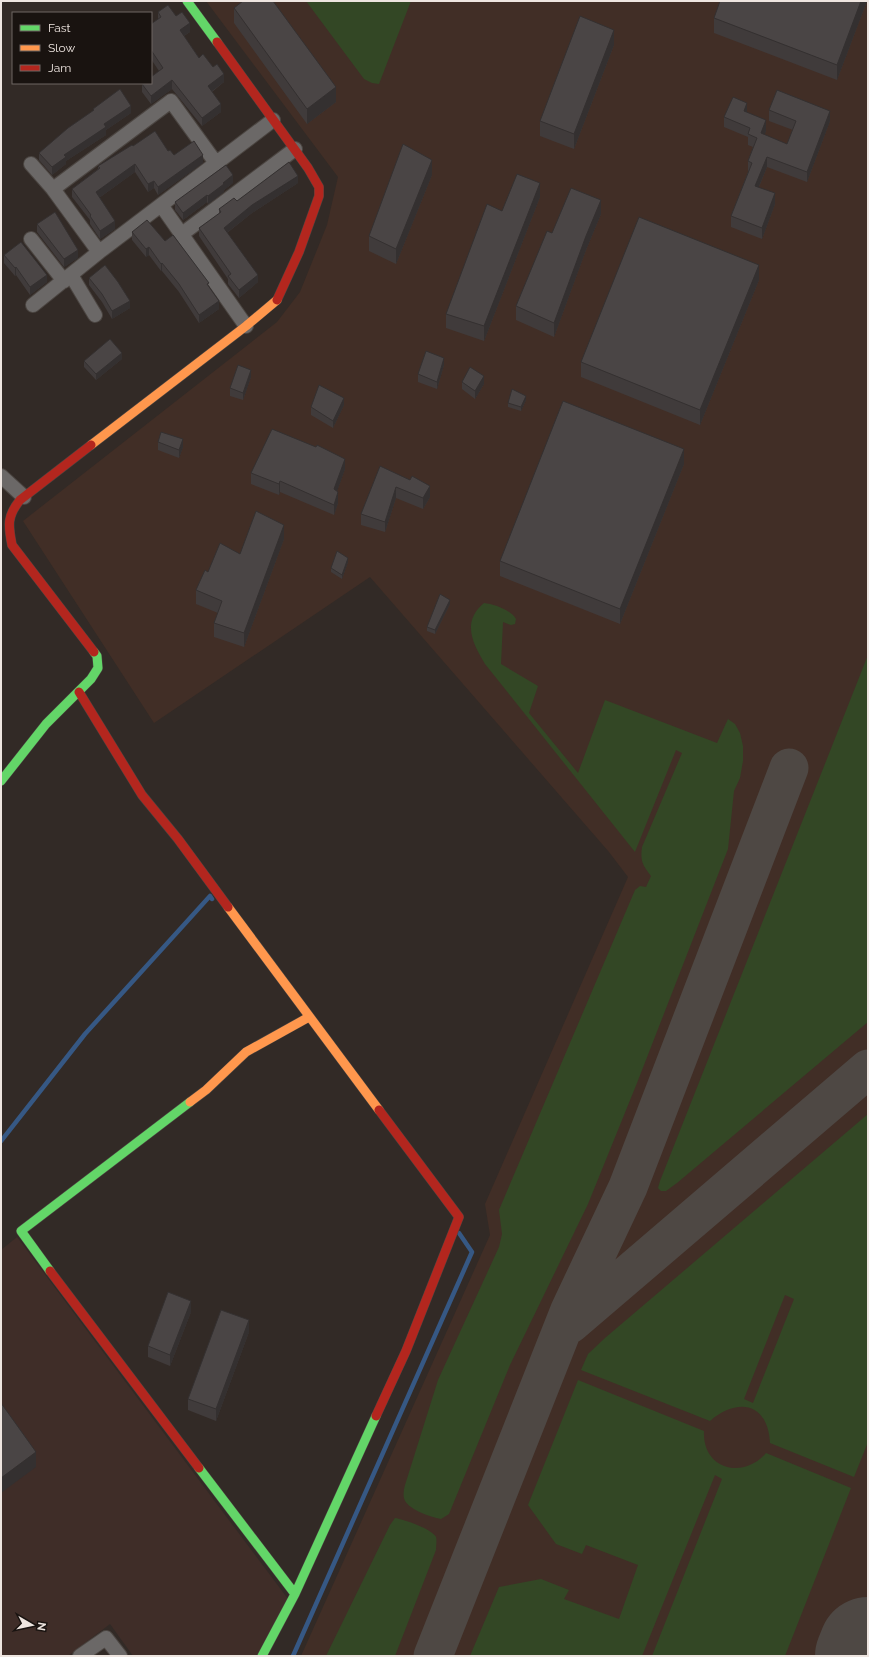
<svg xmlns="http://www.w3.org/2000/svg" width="869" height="1657" viewBox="0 0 869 1657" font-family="Raleway,sans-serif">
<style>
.built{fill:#412e26}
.industrial{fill:#3f2d28}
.green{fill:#334725;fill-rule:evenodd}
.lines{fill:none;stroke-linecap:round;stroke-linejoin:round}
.stream{stroke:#365884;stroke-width:4.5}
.taxiway{stroke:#4e4844;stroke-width:39}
.runway{stroke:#4e4844;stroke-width:98}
.street-casing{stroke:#4b4541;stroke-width:16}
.fast-casing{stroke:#4b4541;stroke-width:10}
.slow-casing{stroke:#4b4541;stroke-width:10}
.jam-casing{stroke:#4b4541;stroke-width:10}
.street{stroke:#6b6867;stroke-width:14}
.fast{stroke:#63d668;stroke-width:9}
.slow{stroke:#ff974d;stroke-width:9}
.jam{stroke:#b3261e;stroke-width:9}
.wall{fill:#403b3b}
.shaded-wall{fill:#343030}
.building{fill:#4a4545;stroke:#343030}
</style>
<rect width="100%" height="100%" fill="#322a26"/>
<path class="built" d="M206,1H868V1656H301L490,1235L485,1204L628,877L609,852L370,577L154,723L23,521L277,322L300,292L327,225L338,177Z"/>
<path class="industrial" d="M17,1237L291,1603L266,1656H133L110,1624L68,1656H1V1250Z"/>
<path class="green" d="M306,1H411L379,84L372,83L364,79Z
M484,603C494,604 511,610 516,619L515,624L511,625L503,622L501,664L538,686L529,713L578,773L605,700L717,743L728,719L735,724L740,733L743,746V761L740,778L734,791L728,849L637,1083L588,1204L510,1365L449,1514L441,1519C431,1517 406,1509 404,1498C403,1494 404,1489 405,1485L438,1380L499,1247L502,1234L499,1210L635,890L640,886L646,887L651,876C643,865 640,862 642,847L682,753L676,750L635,852L485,664C473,644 461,622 484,603Z
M868,655V1022L677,1183L666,1191H661L658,1188L660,1181Z
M868,1114V1442L854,1477L770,1443C768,1403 738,1397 710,1421L581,1370L588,1354L605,1338ZM785,1295L794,1299L753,1403L744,1399Z
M578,1380L704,1431C702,1469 743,1480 766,1453L851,1488L785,1656H652L722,1479L715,1475L642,1656H470L499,1587L541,1579L569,1590L564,1599L619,1619L638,1565L586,1545L582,1554L556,1544L528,1505Z
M395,1518C403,1519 432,1529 436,1537C437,1541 436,1546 436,1550L395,1656H326L390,1525Z"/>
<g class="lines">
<path class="stream" d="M1,1141L85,1034L210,896L212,899
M293,1656L472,1252L459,1233"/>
<path class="taxiway" d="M570,1324L868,1069
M433,1656L570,1310L628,1187L789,768"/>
<path class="runway" d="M864,1656L868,1646"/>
<defs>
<path id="street" d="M216,163L171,101L53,189L99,252L273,120
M31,164L53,189
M161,205L246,326
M182,234L295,149
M31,239L64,281
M71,275L95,315
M33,305L99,252
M1,476L24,497
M80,1656L106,1638L120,1656"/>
<path id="fast" d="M187,1L217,42
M1,781L46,724L91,679L98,668L97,656L94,652
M50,1271L21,1231L190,1102
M199,1468L295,1594
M262,1656L295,1594L376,1416"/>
<path id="slow" d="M91,445L246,326L277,300
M228,907L379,1110
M190,1102L206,1090L246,1052L309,1017"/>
<path id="jam" d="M217,42L308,168L319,187V196L299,252L277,300
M91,445L20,500C7,516 8,525 12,545L94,652
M79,692L142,795L178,839L228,907
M50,1271L199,1468
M376,1416L406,1351L459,1217L379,1110"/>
</defs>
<use href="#street" class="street-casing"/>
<use href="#fast" class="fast-casing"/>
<use href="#slow" class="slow-casing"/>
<use href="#jam" class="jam-casing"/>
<use href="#street" class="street"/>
<use href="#fast" class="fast"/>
<use href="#slow" class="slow"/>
<use href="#jam" class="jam"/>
</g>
<path class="wall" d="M867,1L837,80L714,33V18Z
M234,8L336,102L307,124L234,23Z
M158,12L176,16L190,32L184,36L199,58L224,82L212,92L221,112L202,126L172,89L151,104L142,92V84L159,71L151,59V24L158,19Z
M614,45L574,149L540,136V121Z
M93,109L131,113L106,130V135L66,161V164L52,175L39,160V153L93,111Z
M769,110L830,121L807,182L767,167L759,187L775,204L762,239L731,227V216L748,172V161L753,147L748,145V137L724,127V117L747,112L766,131L764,135L787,144L793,130L769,121Z
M133,146L168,151L174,155L203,163L158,195L154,188L148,192L135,172L99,198L115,229L100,239L90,224V220L72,197V189L98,169V166Z
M432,175L396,264L369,251V236Z
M233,183L224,190V192L208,204L207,202L183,220L175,210V202Z
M298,183L252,213L227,233L258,282L239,298L228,284V279L199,236V228L219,214V209L237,201Z
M540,197L484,341L446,328V314L502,211Z
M601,214L586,250L554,337L516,320V306Z
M37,224L78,258L64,267L37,232Z
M132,232L165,241L209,286L219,309L199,323L179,292L162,271H161L149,255L146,257L132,240Z
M4,255L47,282L30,295L16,275L15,276L4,263Z
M89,278L130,308L112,319L102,302L89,285Z
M759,280L700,425L581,377V362Z
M122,359L96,380L84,367V361Z
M444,365L437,389L418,382V374Z
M251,377L243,400L230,396V388Z
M462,382L484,384L475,399L462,389Z
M526,400L521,411L508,407V403Z
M344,405L333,428L311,415V407Z
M158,442L183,447L179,458L158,450Z
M684,464L620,624L500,576V561Z
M380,466L430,497L423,509L396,498L385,532L361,525V514Z
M345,469L337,491L338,503L334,515L280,492L279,495L251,484V473Z
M284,539L244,647L214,637V623L218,613L196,604V590L208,572L240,554Z
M348,562L342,579L331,572V568Z
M450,604L435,634L427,631V627Z
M191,1312L170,1366L148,1357V1346Z
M249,1332L216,1421L188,1410V1399Z"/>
<path class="shaded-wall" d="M861,1H867L837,80V65Z
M190,23V32L180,38V30Z
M614,30V45L574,149V134Z
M224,74V82L208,94V86Z
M172,80V89L151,104V96Z
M336,87V102L307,124V109Z
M747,103V114L744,111Z
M221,104V112L202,126V118Z
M131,106V113L106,130V135L66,161V164L52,175V167L64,155L104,124Z
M830,111V121L807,182V172Z
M766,120V131L761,144V133Z
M203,155V163L158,195V187Z
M767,157V167L755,196V186Z
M432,160V175L396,264V249Z
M135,164V172L96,200V192Z
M233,175V183L224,190V192L208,204V196L223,183Z
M298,176V183L252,213L224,235V228L252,205Z
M154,181V188L148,192V184Z
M540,183V197L484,341V326Z
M775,193V204L762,239V228Z
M207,195V202L183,220V213Z
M601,200V214L586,250L554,337V323L586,236Z
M115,221V229L100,239V231Z
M149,247V255L146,257V249Z
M78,250V258L64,267V259Z
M162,263V271H161V264Z
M759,265V280L700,425V410Z
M16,267V275L15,276V268Z
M47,275V282L30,295V287Z
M258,275V282L239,298V290Z
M130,301V308L112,319V311Z
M219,301V309L199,323V315Z
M122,353V359L96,380V374Z
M444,358V365L437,389V382Z
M251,370V377L243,400V393Z
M484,376V384L475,399V391Z
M526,396V400L521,411V407Z
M344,398V405L333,428V421Z
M183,439V447L179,458V450Z
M684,449V464L620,624V609Z
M345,459V469L334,500V489Z
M280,481V492L279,495V484Z
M430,486V497L423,509V498Z
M396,487V498L385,532V522Z
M338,492V503L334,515V505Z
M284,525V539L244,647V633Z
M348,558V562L342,579V575Z
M450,600V604L435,634V630Z
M191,1301V1312L170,1366V1355Z
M249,1320V1332L216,1421V1409Z
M36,1452V1467L1,1493V1478Z"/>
<path class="building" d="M243,1H273L336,87L307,109L234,8Z
M720,1H861L837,65L714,18Z
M168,5L176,16L182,12L190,23L180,30L199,58L203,54L213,67L217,64L224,74L208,86L221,104L202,118L172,80L151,96L142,84L151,83V77L163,68L151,50V24L161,17L158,12Z
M580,16L614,30L574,134L540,121Z
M120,89L131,106L104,124L106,127L64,155L66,157L52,167L39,153L68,128L94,110L93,109Z
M777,90L830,111L807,172L767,157L755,186L775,193L762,228L731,216L752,163L748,161L757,138L748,134L750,128L724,117L733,97L747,103L744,111L766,120L761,133L787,144L796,121L769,110Z
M155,131L168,151L170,150L174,155L194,141L203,155L158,187L154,181L148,184L135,164L96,192L115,221L100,231L90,216L91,215L72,189L100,168L98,166L132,145L133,146Z
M403,144L432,160L396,249L369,236Z
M289,162L298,176L252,205L224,228L258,275L239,290L228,276L231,274L199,228L221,212L219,209L234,198L237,201Z
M226,165L233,175L223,183L224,184L208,196L207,195L183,213L175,202Z
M517,174L540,183L484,326L446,314L487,204L502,211Z
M571,188L601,200L586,236L554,323L516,306L547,231L552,233Z
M55,212L78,250L64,259L37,224Z
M639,217L759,265L700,410L581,362Z
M147,220L165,241L173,235L209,283L207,284L219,301L199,315L179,284L162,263L161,264L149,247L146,249L132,232Z
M21,242L47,275L30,287L16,267L15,268L4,255Z
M105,265L118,282L130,301L112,311L102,294L89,278Z
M110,339L122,353L96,374L84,361Z
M426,351L444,358L437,382L418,374Z
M238,365L251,370L243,393L230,388Z
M470,367L484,376L475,391L462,382Z
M319,385L344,398L333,421L311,407Z
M512,389L526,396L521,407L508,403Z
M563,401L684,449L620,609L500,561Z
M272,429L316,447L317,445L345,459L334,489L338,492L334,505L280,481L279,484L251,473Z
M161,432L183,439L179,450L158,442Z
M380,466L410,480L412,476L430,486L423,498L396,487L385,522L361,514Z
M256,511L284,525L244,633L214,623L222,601L196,590L205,570L208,572L220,543L240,554Z
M337,551L348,558L342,575L331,568Z
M440,594L450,600L435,630L427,627Z
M168,1292L191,1301L170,1355L148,1346Z
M221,1310L249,1320L216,1409L188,1399Z
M1,1403L36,1452L1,1478Z"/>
<rect width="869" height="1657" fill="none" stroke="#eee5e0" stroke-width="4"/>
<rect x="12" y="12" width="140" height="72" fill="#191310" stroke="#6e6763"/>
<rect x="20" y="25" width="20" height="6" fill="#63d668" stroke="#6e6763"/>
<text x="48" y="32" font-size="12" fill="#eee5e0">Fast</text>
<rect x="20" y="45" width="20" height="6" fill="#ff974d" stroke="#6e6763"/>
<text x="48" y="52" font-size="12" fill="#eee5e0">Slow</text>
<rect x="20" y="65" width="20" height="6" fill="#b3261e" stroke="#6e6763"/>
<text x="48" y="72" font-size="12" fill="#eee5e0">Jam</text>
<g transform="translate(32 1625) rotate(99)" stroke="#191310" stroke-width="3" paint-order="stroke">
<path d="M0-3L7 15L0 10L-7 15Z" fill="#eee5e0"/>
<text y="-6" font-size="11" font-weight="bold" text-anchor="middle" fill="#eee5e0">N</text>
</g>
</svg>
